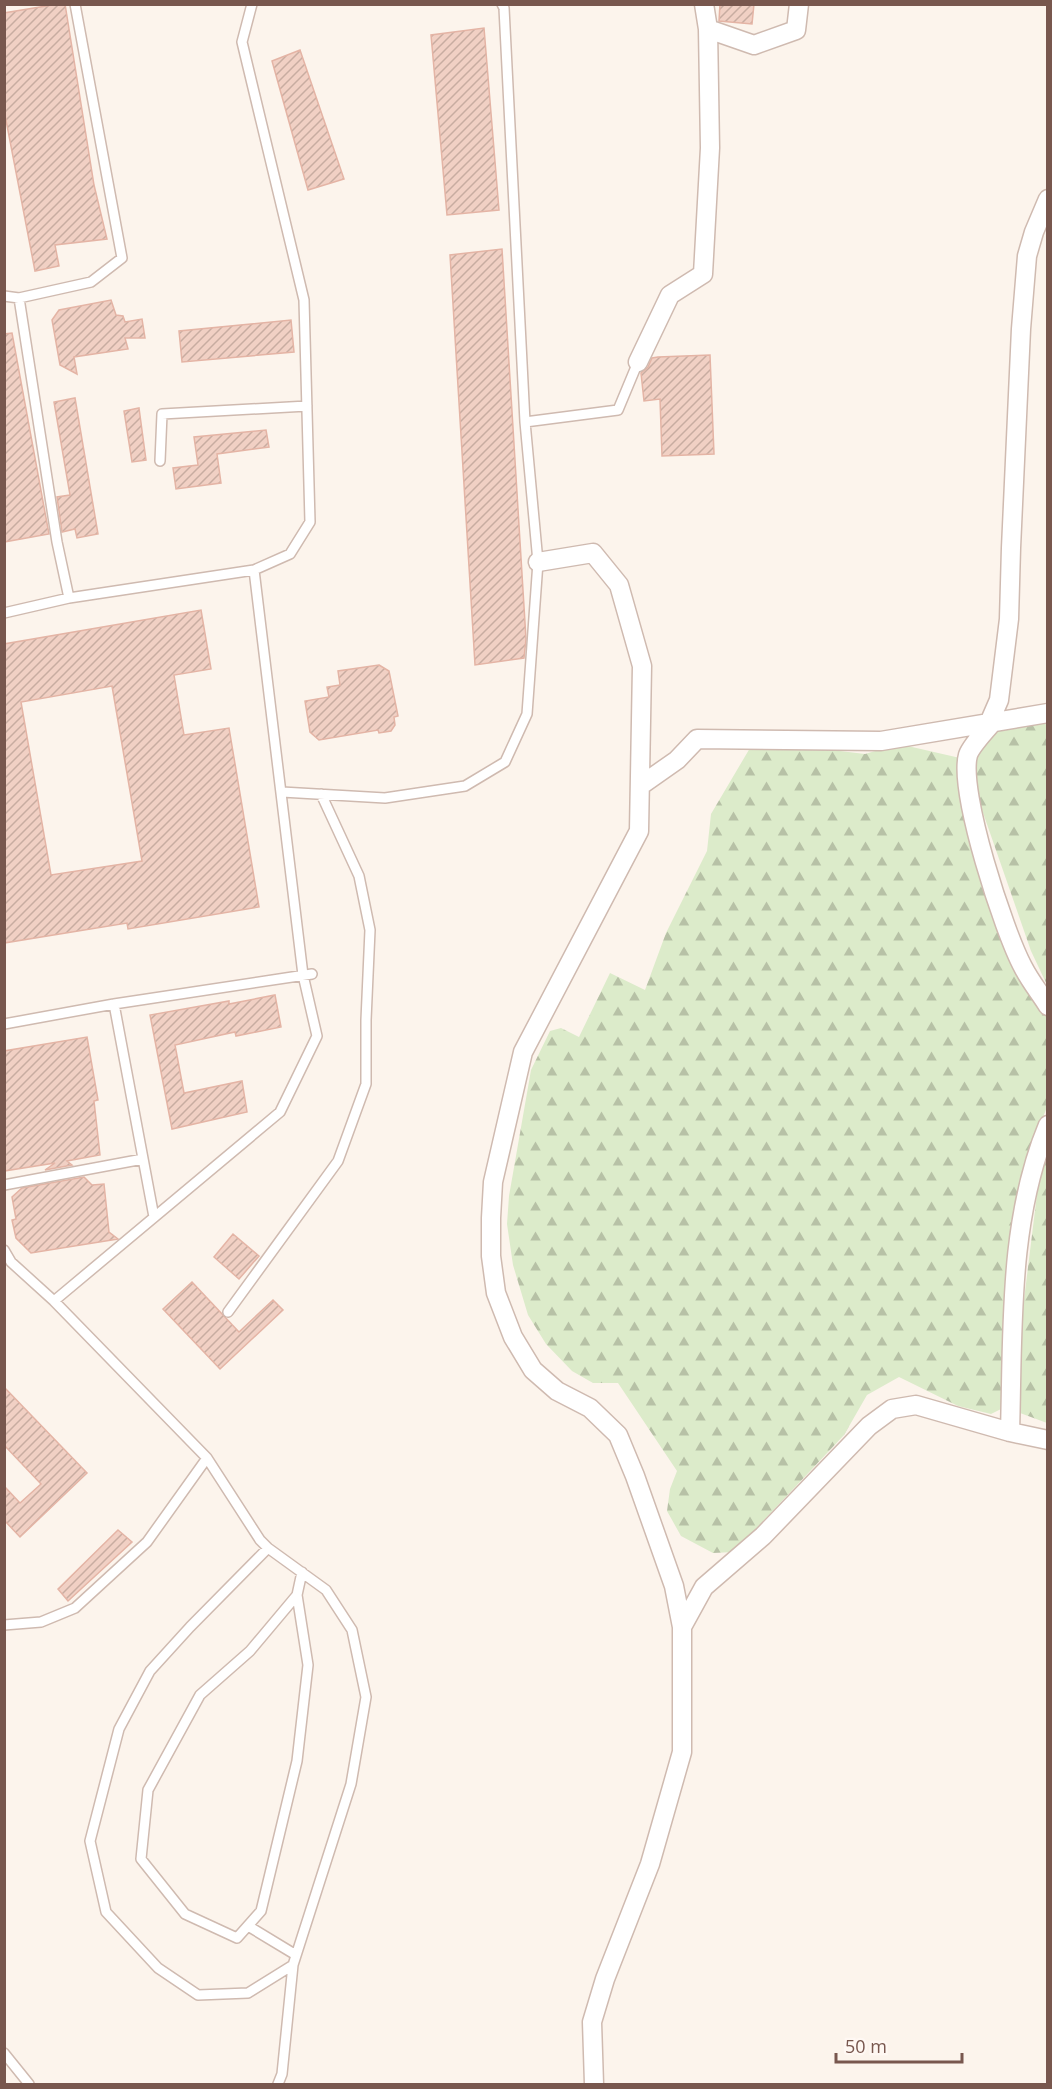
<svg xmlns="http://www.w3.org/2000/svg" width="1052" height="2089" viewBox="0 0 1052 2089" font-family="'Open Sans',sans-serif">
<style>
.forest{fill:url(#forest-firs)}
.building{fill:url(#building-hatch);stroke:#e4b4a5;stroke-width:1.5;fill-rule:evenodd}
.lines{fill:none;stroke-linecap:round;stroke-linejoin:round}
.service-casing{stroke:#cfbab0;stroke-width:12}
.minor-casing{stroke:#cfbab0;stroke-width:21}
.service{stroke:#fff;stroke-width:9}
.minor{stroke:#fff;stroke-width:18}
</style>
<defs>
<pattern id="forest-firs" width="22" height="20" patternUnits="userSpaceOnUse" patternTransform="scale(1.5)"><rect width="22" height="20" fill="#dcebca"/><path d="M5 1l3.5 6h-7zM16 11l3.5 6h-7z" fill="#b7c1a6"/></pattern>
<pattern id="building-hatch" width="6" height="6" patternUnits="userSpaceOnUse" patternTransform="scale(1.5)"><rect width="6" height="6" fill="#f1d0c4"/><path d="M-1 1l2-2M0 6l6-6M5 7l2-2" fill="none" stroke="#c8aca1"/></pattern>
</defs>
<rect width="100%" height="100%" fill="#fcf4ec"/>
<path class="forest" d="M1047,720V985L1031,951L981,807L973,771L982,743L998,730Z
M899,744L960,758L969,830L1047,1013V1107L1035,1138L1008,1292L1002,1356L1009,1405L991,1414L958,1406L899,1377L867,1395L844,1435L734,1552L713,1553L681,1536L667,1511L670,1489L677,1471L618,1383H593L572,1371L546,1344L528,1315L513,1265L507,1224L509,1196L531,1070L550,1031L561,1028L579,1037L610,973L645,990L666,933L707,851L711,814L750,748H815L865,754Z
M1047,1148V1423L1020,1413L1021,1324L1040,1170Z"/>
<path class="building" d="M58,4H65L94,185L107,239L55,245L59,266L35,271L4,110V13Z
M720,4H754L752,24L719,21Z
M484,28L499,210L447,215L431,35Z
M300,50L344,179L308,190L272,61Z
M502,249L526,639L524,658L475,665L450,255Z
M111,300L116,315L123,316L125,322L142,319L145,338H125L128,349L74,357L77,374L60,365L52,320L59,310Z
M291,320L294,352L182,362L179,331Z
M12,333L49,534L4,542V334Z
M710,355L714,454L662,456L660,399L644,401L641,373L648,367L652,358L658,357Z
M75,398L98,534L77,538L75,529L62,532L57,497L70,495L54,402Z
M139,408L146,460L132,462L124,411Z
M266,430L269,447L217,454L221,483L176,489L173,468L198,465L194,437Z
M201,610L211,669L174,675L184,735L229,728L259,907L128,929L127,923L4,943V644ZM112,686L142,861L51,875L21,702Z
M379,665L389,671L398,716L394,717L395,725L391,731L379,733L378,730L319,740L310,732L305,701L329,697L327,687L340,685L338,671Z
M275,995L281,1027L236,1036L235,1032L175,1045L184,1093L242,1081L247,1112L172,1129L150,1015L229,1001V1004Z
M87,1037L98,1100L94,1101L100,1155L67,1161L72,1165L45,1170L55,1163L4,1171V1051Z
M84,1177L92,1185L104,1184L109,1232L118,1239L31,1253L16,1238L12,1220L16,1219L12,1197L22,1188Z
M233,1234L259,1256L239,1279L214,1257Z
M192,1282L239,1332L273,1300L283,1310L220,1369L163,1309Z
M4,1387L87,1473L20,1537L4,1520V1486L20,1503L41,1484L4,1445Z
M118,1530L132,1542L68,1601L58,1589Z"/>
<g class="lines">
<defs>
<path id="service" d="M4,296L19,298L91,282L122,258L75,4
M19,298L57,542L69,598
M525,422L618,410L638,362
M160,461L162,414L307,406
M4,613L69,598L254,570L290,554L310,522L304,300L242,42L252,4
M282,792L385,798L465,786L505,762L527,714L538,562L525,422L504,8L502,4
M114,1004L154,1217
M4,1024L114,1004L312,974
M4,1185L143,1159
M4,1250L11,1262L54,1301L207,1458L260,1540L268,1548L326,1590L352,1630L366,1697L351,1784L293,1965L282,2074L278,2084
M54,1301L280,1112L317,1036L303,975L254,570
M228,1312L338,1161L366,1084V1020L370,930L359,876L321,794
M268,1548L190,1627L150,1671L119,1729L90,1841L106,1912L158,1968L198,1995L248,1993L293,1965
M297,1595L250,1651L200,1695L148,1790L141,1859L185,1914L237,1938L261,1911L297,1761L308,1665L297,1595L302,1572
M4,1625L41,1622L75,1608L147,1542L207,1458
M248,1926L296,1955
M4,2053L29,2084"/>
<path id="minor" d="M704,4L708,29L754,45L796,30L799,4
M638,362L670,295L703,274L710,148L708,29
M538,562L593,553L619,585L642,666L639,831L523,1052L493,1182L491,1218V1256L496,1293L513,1337L533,1370L557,1391L590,1408L618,1435L635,1476L674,1586L682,1627V1752L650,1864L605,1979L592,2022L594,2084
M993,722C986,730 971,746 968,755C958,791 1004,932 1023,967C1030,981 1040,993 1048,1006
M989,723L999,700L1009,619L1011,548L1021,329L1027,256L1034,232L1048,199
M640,786L677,760L697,739L881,741L1048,713
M1010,1432C1013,1330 1008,1221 1048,1125
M682,1627L704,1587L763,1536L869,1426L892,1409L916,1405L1010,1432L1048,1440"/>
</defs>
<use href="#service" class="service-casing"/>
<use href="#minor" class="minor-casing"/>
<use href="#service" class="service"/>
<use href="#minor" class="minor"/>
</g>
<rect width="1052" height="2089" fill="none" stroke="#78574e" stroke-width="12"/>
<path d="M836 2053v9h126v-9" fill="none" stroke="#78574e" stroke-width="3"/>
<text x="845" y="2053" font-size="18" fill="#78574e" stroke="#fff8f3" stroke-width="4.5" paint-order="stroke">50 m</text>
</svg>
